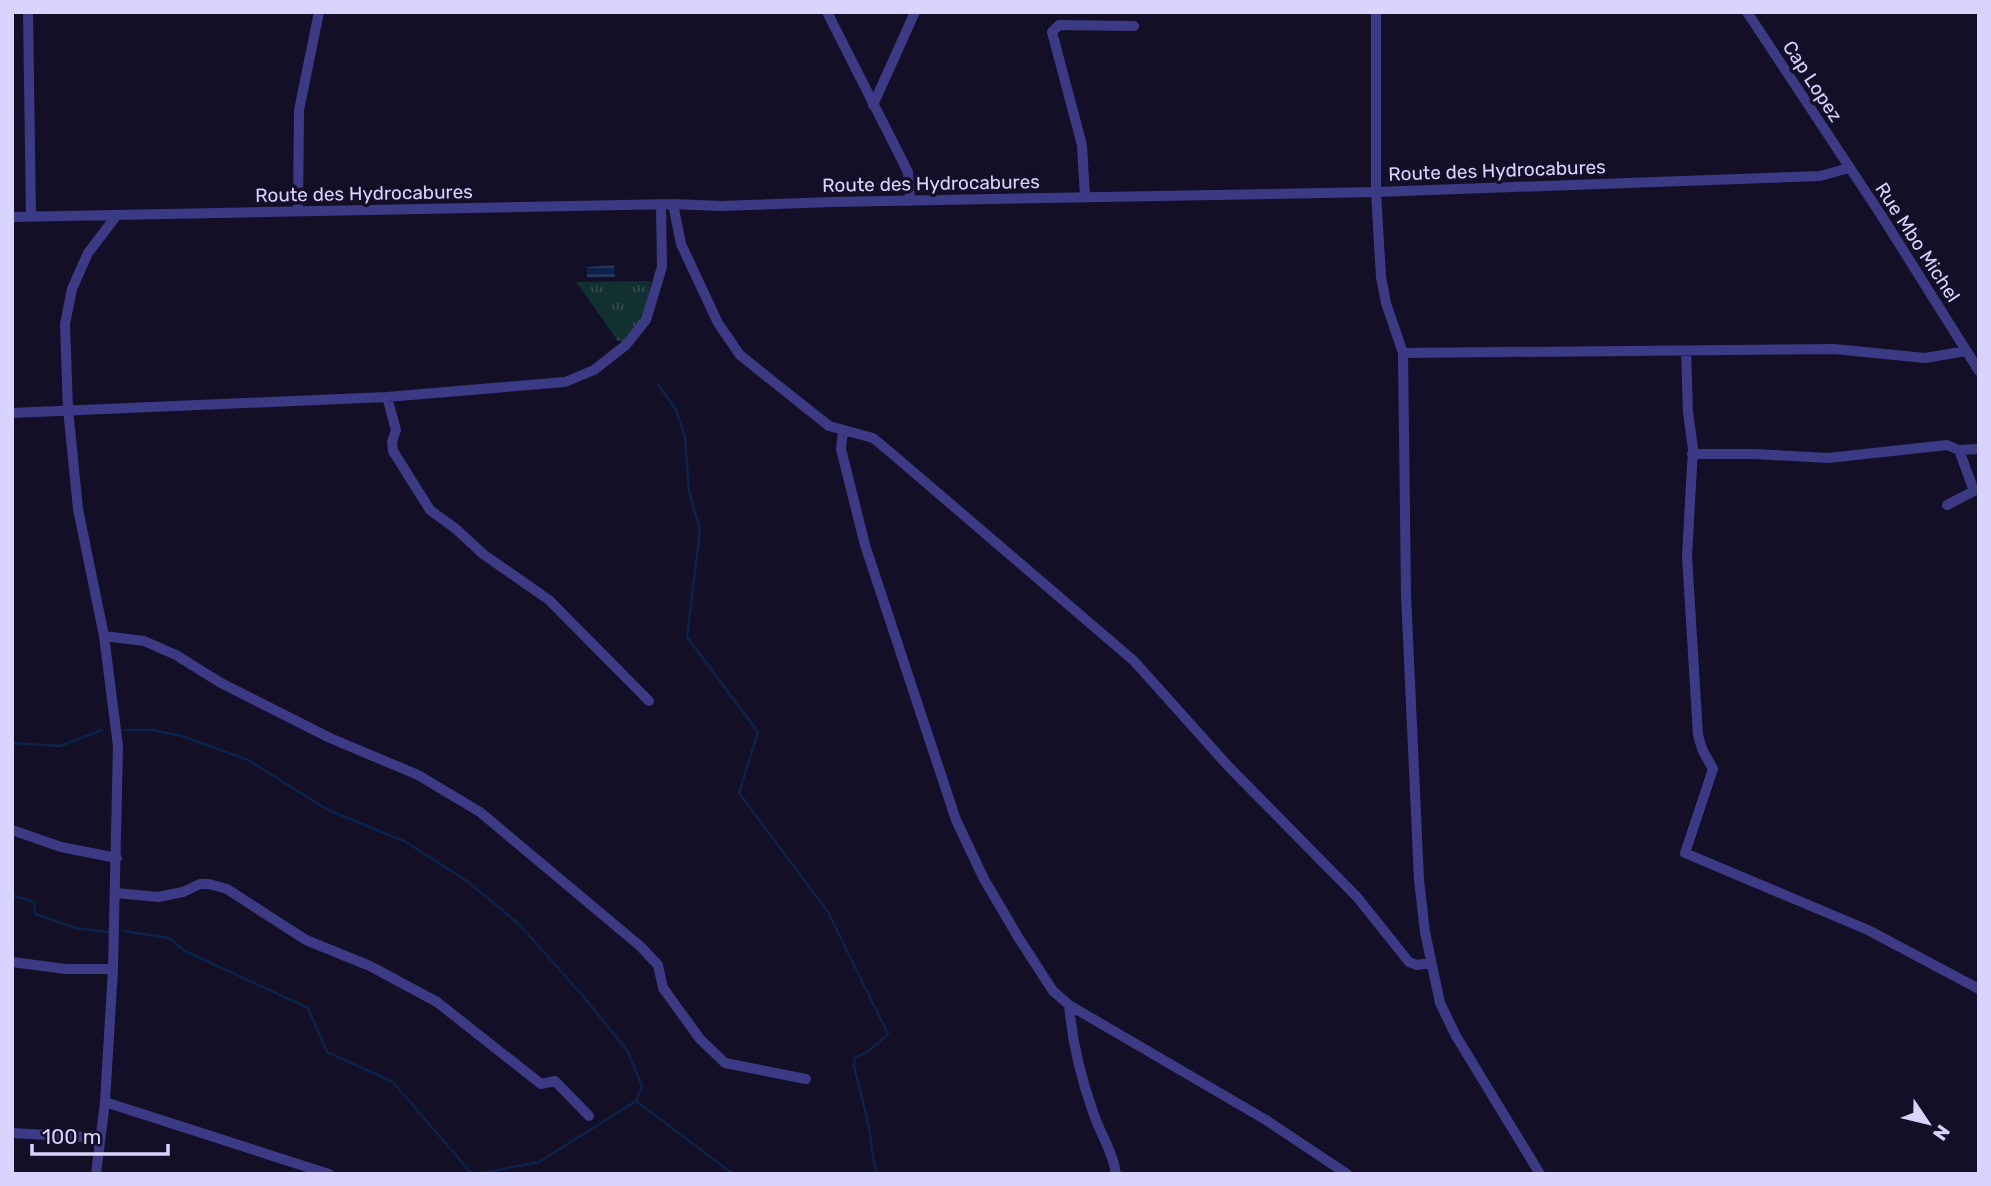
<svg xmlns="http://www.w3.org/2000/svg" width="1991" height="1186" viewBox="0 0 1991 1186" font-family="Rubik,sans-serif">
<style>
.grass{fill:url(#grass-tufts)}
.water{fill:url(#water-rules)}
.lines{fill:none;stroke-linecap:round;stroke-linejoin:round}
.stream{stroke:#0c2248;stroke-width:2.5}
.minor{stroke:#3d3a85;stroke-width:10}
.labels{text-anchor:middle;stroke-width:7;stroke-linejoin:round;paint-order:stroke}
.street-label{font-size:19px;fill:#d9d4ff;stroke:#130f26}
</style>
<defs>
<pattern id="grass-tufts" width="24" height="20" patternUnits="userSpaceOnUse" patternTransform="scale(1.75)"><rect width="24" height="20" fill="#12302f"/><path d="M3 7l-1-3M5 7V3M7 7l1-3M15 17l-1-3M17 17v-4M19 17l1-3" fill="none" stroke="#344d4e"/></pattern>
<pattern id="water-rules" width="6" height="5" patternUnits="userSpaceOnUse" patternTransform="scale(1.75)"><rect width="6" height="5" fill="#0c2248"/><path d="M0 2.5h6" fill="none" stroke="#2f4163"/></pattern>
</defs>
<rect width="100%" height="100%" fill="#130f26"/>
<path class="grass" d="M651,281L643,318L625,341H618L576,282Z"/>
<path class="water" d="M614,265L615,277L587,278V267Z"/>
<g class="lines">
<path class="stream" d="M658,384L676,410L685,437L689,491L700,530L687,637L758,732L739,793L828,912L888,1034L870,1050L855,1058L854,1066L869,1127L874,1164L878,1174
M125,730H152L182,736L248,760L328,810L406,842L467,881L520,925L582,995L627,1050L642,1086L636,1101L539,1162L478,1174
M12,743L60,746L102,730
M12,895L34,902L35,914L76,928L108,932
M124,931L169,938L185,951L308,1008L327,1052L393,1082L472,1174
M636,1101L733,1174"/>
<path class="minor" d="M28,12L31,217
M827,12L908,172L910,201
M1376,12V192L1381,277L1386,303L1403,353L1406,595L1419,880L1425,932L1440,1003L1456,1036L1540,1174
M1747,12L1883,218L1979,371
M873,105L915,12
M1085,197L1082,145L1052,32L1059,25L1134,26
M673,204L681,244L718,323L740,355L829,426L873,438L890,452L1134,661L1229,767L1357,897L1409,962L1417,965L1431,963
M298,211L299,110L319,12
M12,217L673,204L721,206L832,202L1376,192L1820,176L1849,168
M1686,351L1688,412L1693,449L1687,556L1698,735L1702,749L1713,769L1685,853L1868,930L1979,989
M1403,353L1834,349L1925,358L1966,351
M387,397L396,430L392,442L393,451L430,510L456,529L483,554L549,600L649,701
M12,413L387,397L565,382L594,370L626,345L646,320L662,267L661,205
M843,432L841,449L865,545L956,820L984,879L1018,937L1053,991L1069,1005L1266,1120L1347,1174
M1692,454H1755L1828,458L1947,445L1959,450L1979,449
M1947,505L1974,491L1959,450
M104,636L144,641L176,655L221,683L330,738L418,775L480,812L640,946L658,965L663,988L700,1039L725,1063L806,1079
M12,830L61,847L117,858
M116,893L158,897L183,892L200,884H209L227,889L306,940L370,966L437,1002L541,1084L555,1081L589,1116
M12,962L66,969H113
M1069,1005C1072,1041 1081,1078 1093,1112C1100,1134 1113,1151 1116,1174
M105,1102L329,1174
M12,1133L100,1138
M96,1174L105,1102L113,969L118,746L104,636L78,509L68,409L65,324L72,289L88,253L117,215"/>
</g>
<g class="labels">
<g class="street-label">
<text transform="translate(1813 81) rotate(57)" y="7">Cap Lopez</text>
<text transform="translate(1497 170) rotate(-2)" y="7">Route des Hydrocabures</text>
<text transform="translate(931 183) rotate(-1)" y="7">Route des Hydrocabures</text>
<text transform="translate(364 193) rotate(-1)" y="7">Route des Hydrocabures</text>
<text transform="translate(1918 242) rotate(57)" y="7">Rue Mbo Michel</text>
</g>
</g>
<rect width="1991" height="1186" fill="none" stroke="#d9d4ff" stroke-width="28"/>
<g transform="translate(1928 1123) rotate(125)" stroke="#130f26" stroke-width="5" paint-order="stroke">
<path d="M0-5L12 26L0 18L-12 26Z" fill="#d9d4ff"/>
<text y="-10" font-size="19" font-weight="bold" text-anchor="middle" fill="#d9d4ff">N</text>
</g>
<path d="M32 1144v10h136v-10" fill="none" stroke="#d9d4ff" stroke-width="3.5"/>
<text x="42" y="1144" font-size="21" fill="#d9d4ff" stroke="#130f26" stroke-width="5" paint-order="stroke">100 m</text>
</svg>
